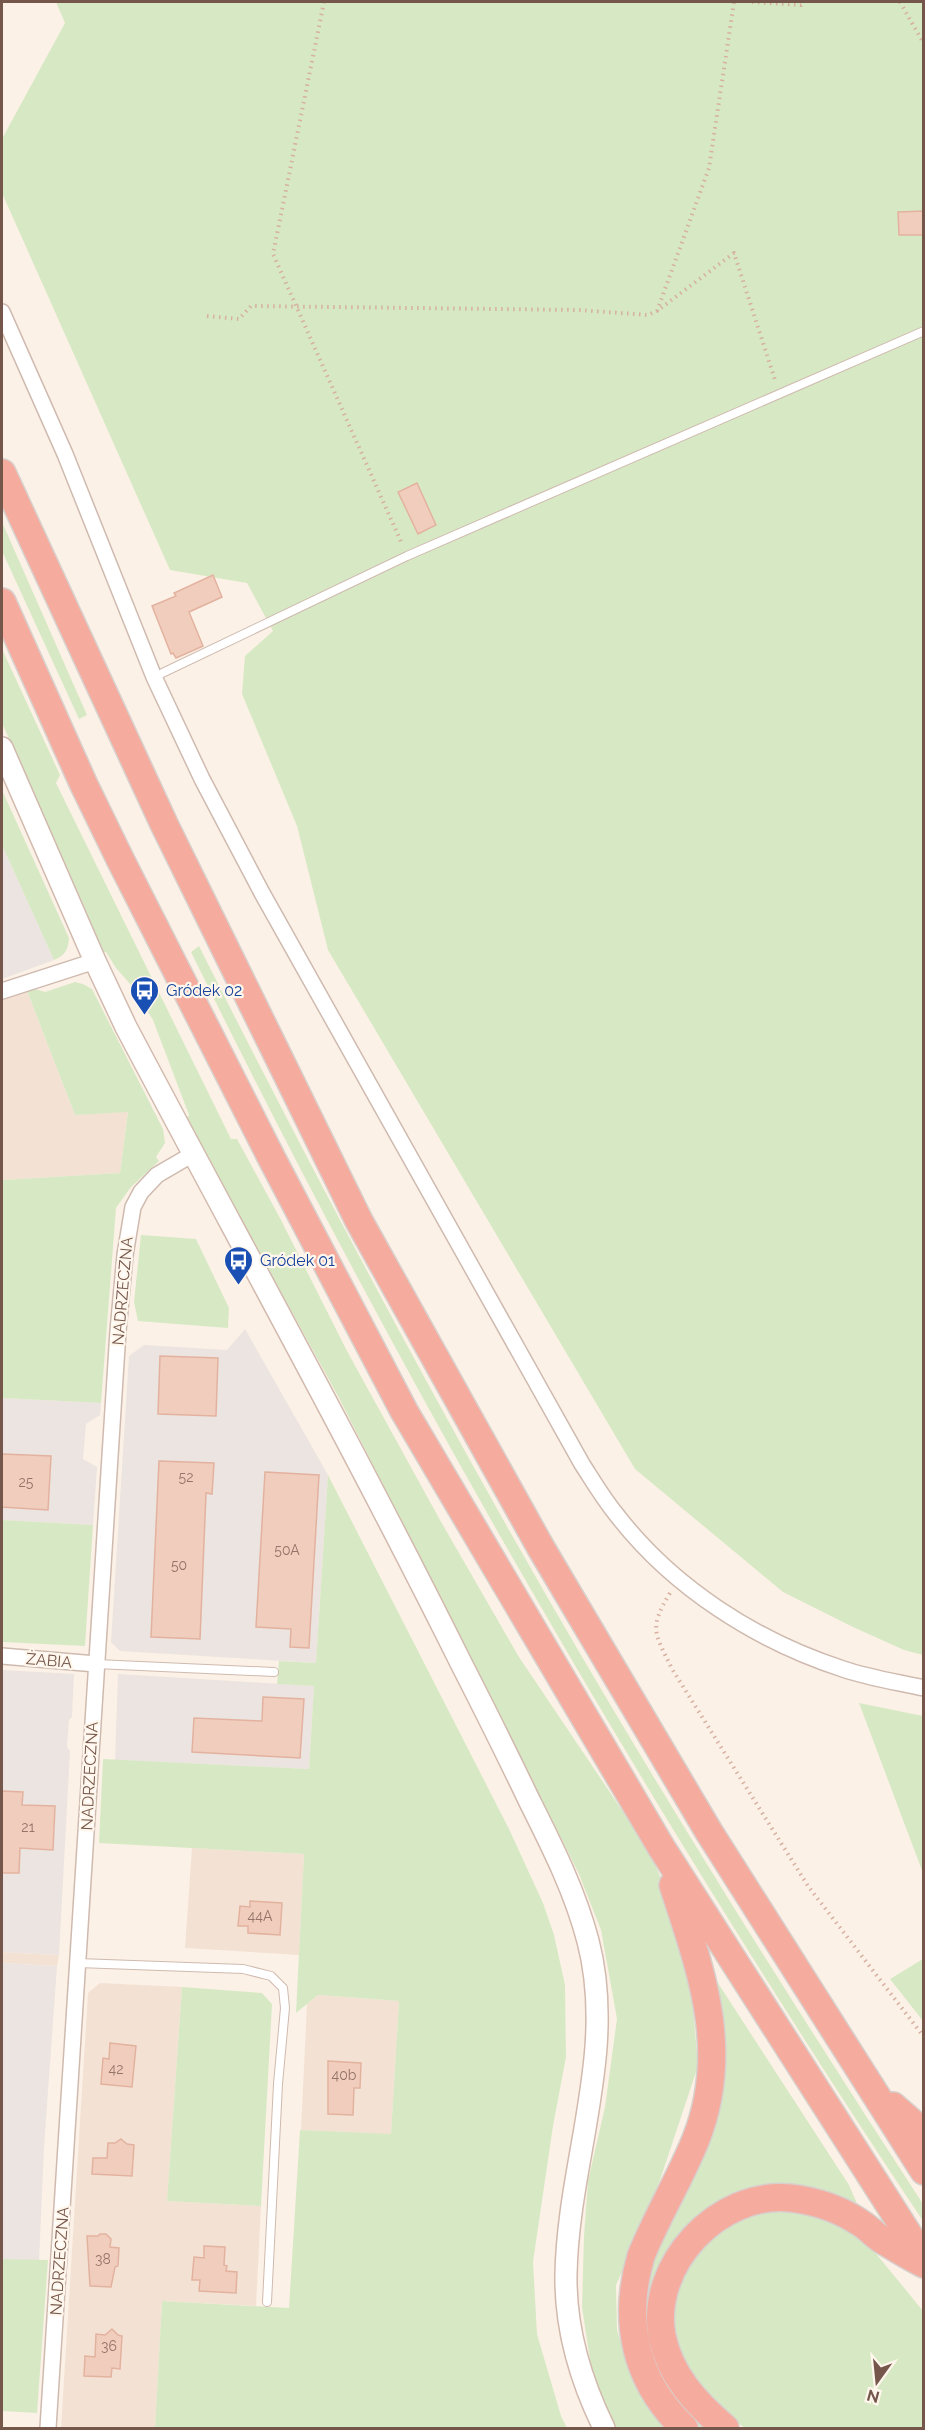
<svg xmlns="http://www.w3.org/2000/svg" width="925" height="2430" viewBox="0 0 925 2430" font-family="Raleway,sans-serif">
<style>
.residential{fill:#f3e2d4}
.industrial{fill:#ece4e0}
.green{fill:#d7e9c4}
.building{fill:#f1cdbe;stroke:#e3b29f;stroke-width:1.5}
.lines{fill:none;stroke-linecap:round;stroke-linejoin:round}
.lane-casing{stroke:#cfbaaf;stroke-width:10}
.street-casing{stroke:#cfbaaf;stroke-width:18}
.secondary-casing{stroke:#d2b9ad;stroke-width:24}
.highway-casing{stroke:#d8d0cd;stroke-width:30}
.path{stroke:#d6b0a1;stroke-width:4;stroke-dasharray:1.5 4.5;stroke-linecap:butt}
.lane{stroke:#fff;stroke-width:8}
.street{stroke:#fff;stroke-width:15}
.secondary{stroke:#fff;stroke-width:21}
.highway{stroke:#f5ac9e;stroke-width:27}
.labels{text-anchor:middle;stroke-width:4.5;stroke-linejoin:round;paint-order:stroke}
.number-label{font-size:14px;fill:#947468}
.transit-label{font-size:16px;fill:#164399;stroke:#fff6ec;text-anchor:start}
.street-label{font-size:16px;fill:#75564b;stroke:#fff6ec}
</style>
<rect width="100%" height="100%" fill="#fcf1e6"/>
<path class="residential" d="M27,991L75,1115L128,1111L120,1173L2,1180V998Z
M192,1848L304,1854L299,1955L185,1948Z
M2,1952L59,1955L57,1966L2,1963Z
M100,1983L182,1987L167,2201L261,2206L256,2306L162,2301L155,2428H61L88,1993Z
M318,1995L399,2001L391,2135L301,2130L307,2004Z"/>
<path class="industrial" d="M2,845L54,960L2,979Z
M245,1329L328,1475L316,1663L120,1651L111,1642L129,1356L144,1345L227,1350Z
M2,1398L101,1403L100,1415L86,1424L83,1459L97,1467L93,1525L2,1520Z
M2,1670L74,1674L72,1717L69,1720L67,1747L70,1751L59,1955L2,1952Z
M118,1674L314,1686L309,1769L115,1760Z
M2,1963L57,1966L44,2148L39,2261L2,2259Z"/>
<path class="green" d="M56,2H923V1655L904,1650L853,1627L783,1592L635,1469L328,950L297,826L242,694L245,656L273,631L247,583L170,570L2,193L3,137L65,23Z
M2,522L87,715L79,719L2,551Z
M2,649L60,775L56,783L231,1139H237L281,1220L347,1351L440,1520L519,1657L648,1849L679,1918L692,1995L698,2066L660,2180L636,2241L616,2285L617,2330L633,2382L651,2411L669,2428H616L592,2373L582,2307L584,2236L588,2181L605,2107L617,2019L601,1930L579,1874L339,1398L186,1119L189,1115L153,1020L131,985L116,968L106,952L99,951L86,911L2,723Z
M2,790L69,938C68,951 65,955 54,960L2,845Z
M199,946C295,1137 395,1327 500,1514C632,1749 776,1978 923,2204V2221C652,1814 406,1391 191,952Z
M75,982L83,984L92,989L163,1129L165,1143L156,1157L159,1161L131,1187L116,1208L101,1403L2,1398V1180L120,1173L128,1112L75,1115L27,991L35,989L45,992Z
M141,1235L196,1239L229,1308L228,1328L138,1321L134,1302Z
M328,1475L509,1829L543,1903L554,1935L565,1985L566,2057L553,2126L533,2262L537,2334L561,2416L567,2428H155L162,2301L289,2308L300,2130L391,2134L399,2001L318,1995L296,2013L304,1854L99,1843L103,1759L309,1769L314,1686L277,1684L279,1661L316,1663Z
M2,1520L93,1525L85,1646L2,1642Z
M859,1703L923,1716V1873Z
M923,1959V2021L890,1979Z
M713,1980H716L849,2185L858,2206L820,2189L792,2184L759,2187L716,2203L697,2218L657,2353L712,2428H699L673,2401L652,2357L643,2314L649,2268L694,2169Z
M182,1987L262,1993L272,2004L261,2206L167,2201Z
M781,2210L819,2217L846,2228L869,2245L923,2311V2428H745C705,2400 668,2354 675,2302C676,2293 681,2284 684,2276C692,2255 708,2235 728,2224C744,2216 763,2213 781,2210Z
M2,2259L48,2260L37,2413L2,2411Z"/>
<path class="building" d="M924,211V235H899L898,212Z
M417,483L436,525L418,534L398,492Z
M213,575L222,597L189,612L203,646L176,658L173,653L171,654L152,606L176,596L174,593Z
M160,1356L218,1358L216,1416L158,1414Z
M2,1454L51,1456L48,1510L2,1507Z
M159,1461L214,1463L212,1494L206,1493L200,1639L151,1637Z
M265,1472L319,1475L309,1648L290,1647L291,1629L256,1627Z
M263,1697L304,1699L300,1758L192,1752L194,1718L262,1721Z
M2,1791L23,1792L22,1805L55,1806L53,1850L20,1848L19,1873H2Z
M250,1901L282,1903L280,1935L248,1933V1926H238L240,1906L250,1907Z
M110,2043L136,2046L132,2087L101,2084L103,2058L109,2059Z
M328,2061L361,2063L360,2088H354L353,2115L328,2114Z
M121,2139L127,2144L134,2145L132,2176L92,2174L93,2158H107L108,2143H115Z
M100,2234H106L111,2239L110,2247L119,2248L118,2266L115,2267L111,2287L90,2286L87,2236H98Z
M204,2246L225,2247L224,2265L227,2266L226,2271L237,2272L236,2293L199,2291L200,2280H192L194,2257L204,2258Z
M112,2329L118,2335L122,2336L120,2369L112,2368L111,2377L84,2376L85,2356L95,2357L96,2334L105,2335Z"/>
<g class="lines">
<defs>
<path id="lane" d="M154,677L407,556L924,331
M96,1664L274,1672
M78,1963L243,1969L271,1976L283,1988L285,2008L278,2084L267,2302"/>
<path id="street" d="M2,312L65,454L154,677L202,779L262,893L582,1464C593,1481 603,1498 616,1514C672,1587 756,1641 843,1669C869,1678 897,1682 924,1688
M2,991L95,961
M2,1656L96,1664
M48,2428L118,1331L125,1255L133,1207L141,1192L157,1175L193,1154"/>
<path id="secondary" d="M2,748L95,961L126,1027C238,1239 354,1448 461,1663C484,1708 507,1754 529,1800C552,1846 575,1891 588,1941C617,2052 568,2162 566,2274C565,2328 581,2381 604,2428"/>
<path id="highway" d="M2,473L164,824L359,1221L541,1548L709,1832L924,2171
M2,602L84,785L120,859L271,1157L404,1411L661,1847L924,2259
M673,1885C701,1971 731,2050 696,2139C680,2179 657,2216 641,2256C622,2321 635,2381 684,2428
M893,2106L924,2133
M725,2428C696,2403 670,2376 662,2336C649,2264 719,2191 790,2198C815,2201 838,2208 859,2222C868,2227 875,2236 884,2241C897,2249 910,2257 924,2264"/>
</defs>
<use href="#lane" class="lane-casing"/>
<use href="#street" class="street-casing"/>
<use href="#secondary" class="secondary-casing"/>
<use href="#highway" class="highway-casing"/>
<path class="path" d="M324,2L273,254L402,544
M752,2L801,5L804,2
M900,2L924,44
M657,311L709,168L734,2
M207,316L239,319L251,306L579,310L648,315L657,311L734,253L776,383
M670,1593C648,1629 655,1633 672,1669L808,1886L924,2037"/>
<use href="#lane" class="lane"/>
<use href="#street" class="street"/>
<use href="#secondary" class="secondary"/>
<use href="#highway" class="highway"/>
</g>
<defs>
<symbol id="bus-pin" viewBox="-11 -11 22 30"><path d="M0 17L-7.5 6A9.5 9.5 0 1 1 7.5 6Z" fill="#1a4fb4" stroke="#fff6ec"/><path d="M-5-6H5V4H4V6H2V4H-2V6H-4V4H-5ZM-3.5-4V0h7V-4ZM-3.5 1.2v1.5H-2V1.2ZM2 1.2v1.5H3.5V1.2Z" fill="#fff"/></symbol>
</defs>
<g fill-rule="evenodd">
<use href="#bus-pin" x="128" y="974" width="33" height="45"/>
<use href="#bus-pin" x="222" y="1244" width="33" height="45"/>
</g>
<g class="labels">
<g class="number-label">
<text x="186" y="1482">52</text>
<text x="26" y="1487">25</text>
<text x="287" y="1555">50A</text>
<text x="179" y="1570">50</text>
<text x="28" y="1832">21</text>
<text x="260" y="1921">44A</text>
<text x="116" y="2074">42</text>
<text x="344" y="2080">40b</text>
<text x="103" y="2264">38</text>
<text x="109" y="2351">36</text>
</g>
<g class="transit-label">
<text x="166" y="996">Gródek 02</text>
<text x="260" y="1266">Gródek 01</text>
</g>
<g class="street-label">
<text transform="translate(122 1291) rotate(-85)" y="6">NADRZECZNA</text>
<text transform="translate(49 1660) rotate(5)" y="6">ŻABIA</text>
<text transform="translate(89 1776) rotate(-87)" y="6">NADRZECZNA</text>
<text transform="translate(59 2261) rotate(-86)" y="6">NADRZECZNA</text>
</g>
</g>
<rect width="925" height="2430" fill="none" stroke="#75564b" stroke-width="6"/>
<g transform="translate(877 2382) rotate(195)" stroke="#fff6ec" stroke-width="4.5" paint-order="stroke">
<path d="M0-4.5L10 22L0 15L-10 22Z" fill="#75564b"/>
<text y="-9" font-size="16" font-weight="bold" text-anchor="middle" fill="#75564b">N</text>
</g>
</svg>
